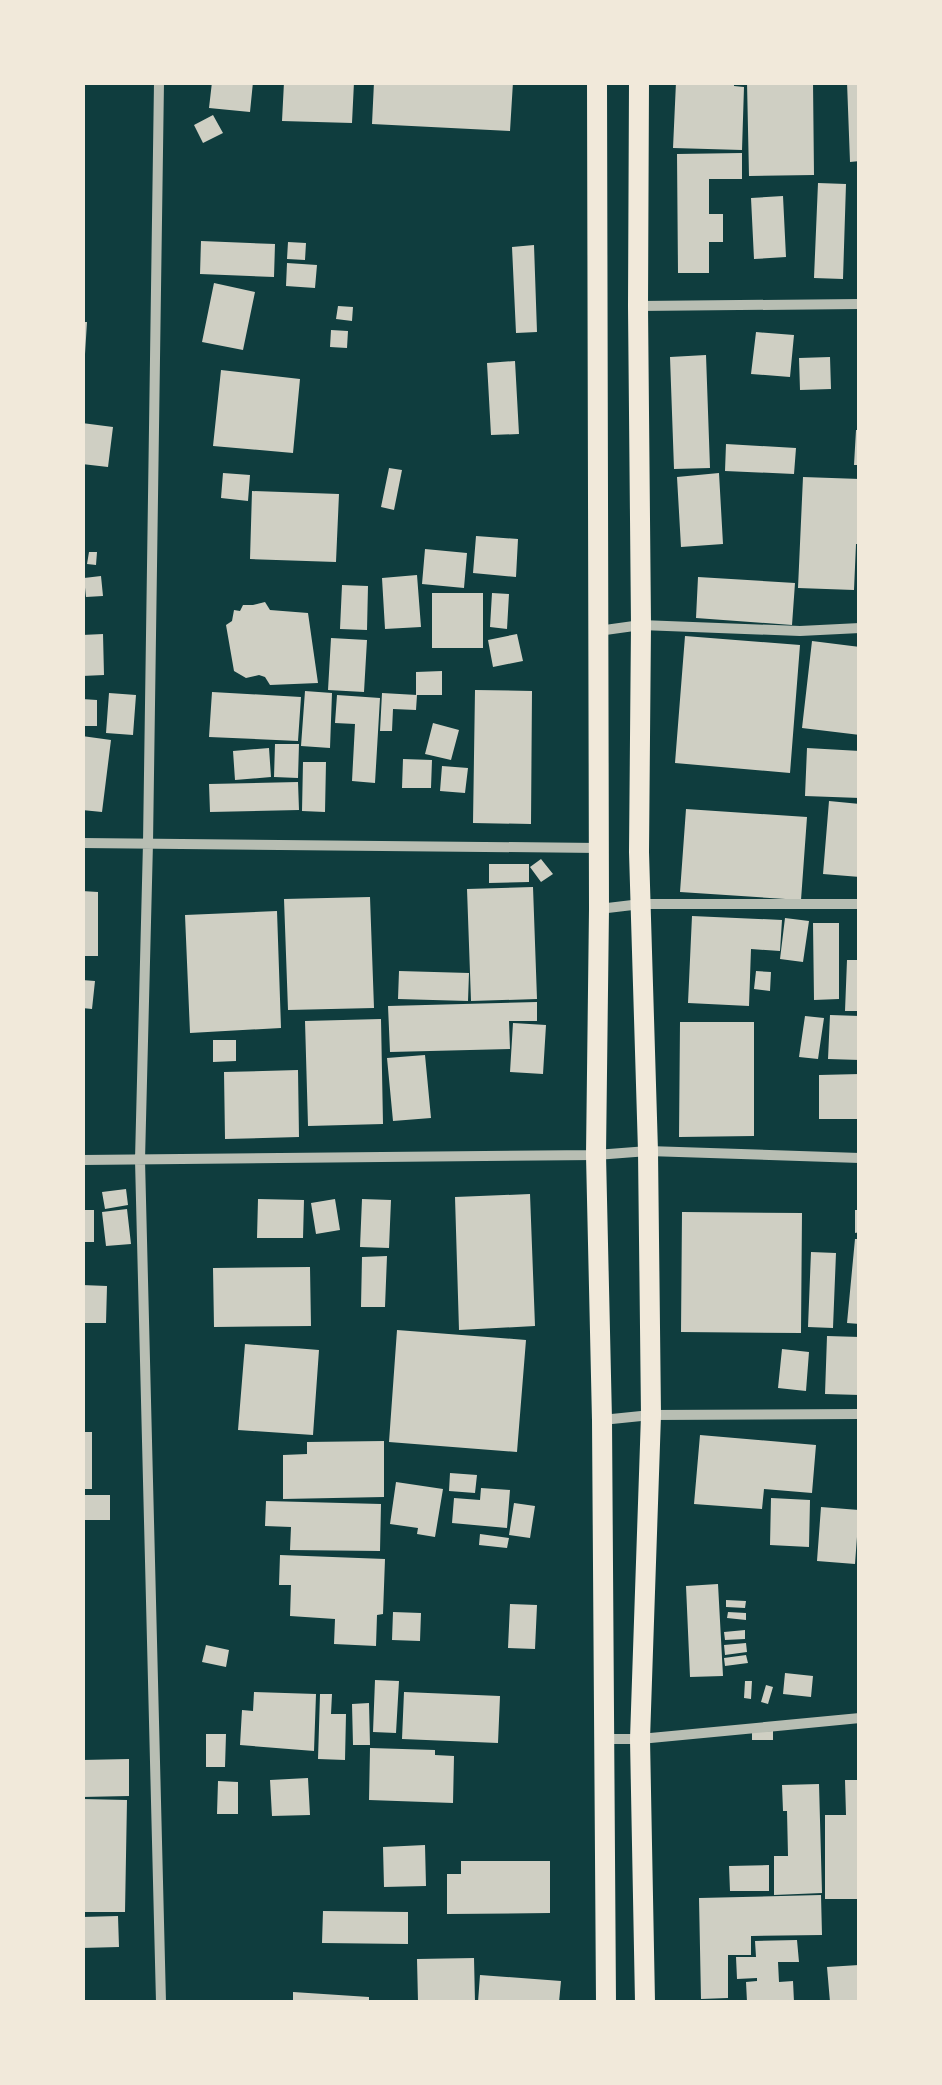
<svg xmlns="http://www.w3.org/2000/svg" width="942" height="2085" viewBox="0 0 942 2085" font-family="'Asap Condensed',sans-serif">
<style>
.building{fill:#cfcfc3}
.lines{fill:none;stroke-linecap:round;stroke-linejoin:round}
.minor{stroke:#b8beb3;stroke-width:10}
.secondary{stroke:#f1e9da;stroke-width:20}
</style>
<rect width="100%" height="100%" fill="#0f3d3e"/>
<path class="building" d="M212,82H253L250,112L209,108Z
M284,82H354L352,123L282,121Z
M374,82H513L510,131L372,124Z
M676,82H734V86L744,87L742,150L673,148Z
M747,82H813L814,175L749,176Z
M847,82H860V161L850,162Z
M213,115L223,133L203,143L194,125Z
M742,153V179H709V214H723V242H709V273H678L677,154Z
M818,183L846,184L843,279L814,278Z
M783,196L786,257L754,259L751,198Z
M201,241L275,244L274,277L200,274Z
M288,242L306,243L305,260L287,259Z
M534,245L537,332L516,333L512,247Z
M287,263L317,265L315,288L286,286Z
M214,283L255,292L243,350L202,342Z
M338,306L353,307L352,321L336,319Z
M82,322H87L85,354H82Z
M331,330L348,331L347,348L330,347Z
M756,332L794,335L790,377L751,374Z
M706,355L710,468L674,469L670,357Z
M830,357L831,389L800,390L799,358Z
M515,361L519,434L491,435L487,363Z
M221,370L300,379L293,453L213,446Z
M82,423L113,427L108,467L82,464Z
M856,430H860V465H854Z
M726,444L796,448L794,474L725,471Z
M389,468L402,470L394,510L381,507Z
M223,473L250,475L248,501L221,498Z
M719,473L723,544L681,547L677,477Z
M803,477L860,479V544H856L854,590L798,588Z
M252,491L339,494L336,562L250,559Z
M476,536L518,539L516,577L473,573Z
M425,549L467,553L464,588L422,584Z
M89,552H97L96,565L87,564Z
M417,575L421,627L385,629L382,578Z
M101,576L103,596L86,597L84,578Z
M698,577L795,583L792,625L696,618Z
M342,585L368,586L367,630L340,629Z
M432,593H483V648H432Z
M492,593L509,594L507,629L490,627Z
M265,602L270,610L308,613L318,683L270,685L265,677L259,675L246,678L234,671L226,625L232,621L234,610L240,611L243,605H253Z
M103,634L104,675L82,676V635Z
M517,634L523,661L493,667L488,640Z
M685,636L800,645L790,773L675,763Z
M331,638L367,640L364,692L328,690Z
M812,641L860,647V735L802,728Z
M442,671V695H416V672Z
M475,690L532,691L531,824L473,823Z
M305,691L332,693L330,748L301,746Z
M212,692L301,697L298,741L209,737Z
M109,693L136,695L133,735L106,733Z
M382,693L417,695L416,710L393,709L392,731H380Z
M337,695L380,698L375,783L352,781L355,724L335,723Z
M82,699L97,700V726H82Z
M433,723L459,730L451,760L425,754Z
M82,736L111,740L102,812L82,810Z
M275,744H299L298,778L274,777Z
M269,748L271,777L235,780L233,751Z
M807,748L860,751V798L805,796Z
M403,759L432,760L431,788H402Z
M303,762H326L325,812L302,811Z
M442,766L468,768L465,793L440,791Z
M298,782L299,810L210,812L209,784Z
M829,801L860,804V877L823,874Z
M686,809L807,817L801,900L680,892Z
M541,859L553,874L541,882L530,867Z
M489,864H529V882L489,883Z
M533,887L537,999L471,1001L467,889Z
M82,891L98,892V956H82Z
M370,897L374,1008L288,1010L284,899Z
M277,911L281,1028L190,1033L185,915Z
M692,916L782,920L780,951L751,949L749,1006L688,1003Z
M785,918L809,921L803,962L780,959Z
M813,923H839V999L814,1000Z
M847,960H860V1011H845Z
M399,971L469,973L468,1001L398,999Z
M756,971L771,972L770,991L754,989Z
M82,980L95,981L92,1009L82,1008Z
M537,1002V1021H509L510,1049L390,1052L388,1006Z
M830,1015L860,1016V1060L828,1059Z
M805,1016L824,1018L818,1059L799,1057Z
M381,1019L383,1124L308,1126L305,1021Z
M680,1022H754V1136L679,1137Z
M513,1023L546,1025L543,1074L510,1072Z
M213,1040H236V1061L213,1062Z
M425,1055L431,1118L393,1121L387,1058Z
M298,1070L299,1137L225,1139L224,1072Z
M860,1074V1119H819V1075Z
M126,1189L128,1205L105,1209L102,1192Z
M530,1194L535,1326L459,1330L455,1197Z
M258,1199L304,1200L303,1238H257Z
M335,1199L340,1230L316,1234L311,1203Z
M362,1199L391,1200L389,1248L360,1247Z
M127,1209L131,1244L106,1246L102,1212Z
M82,1210H94V1242H82Z
M855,1210H860V1232L855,1233Z
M682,1212L802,1213L801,1333L681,1332Z
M855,1239H860V1324L847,1323Z
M811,1252L836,1253L833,1328L808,1327Z
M387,1256L385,1307H361L362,1257Z
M310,1267L311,1326L214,1327L213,1268Z
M82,1285L107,1286L106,1323H82Z
M397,1330L526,1340L517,1452L389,1442Z
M827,1336L860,1337V1395L825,1394Z
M245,1344L319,1350L313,1435L238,1430Z
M782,1349L809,1352L806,1391L778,1388Z
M82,1432H92V1489H82Z
M700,1435L816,1445L812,1493L764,1489L762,1509L694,1504Z
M384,1441V1497L283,1499V1455L307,1454V1442Z
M450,1473L477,1475L475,1493L449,1491Z
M396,1482L443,1489L435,1537L417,1534L418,1528L390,1524Z
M481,1488L510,1490L507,1528L452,1523L454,1498L480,1500Z
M82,1495H110V1520H82Z
M771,1498L810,1500L809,1547L770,1545Z
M266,1501L381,1504L380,1551L290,1550L291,1527L265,1526Z
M514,1503L535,1506L530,1538L509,1535Z
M821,1507L859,1510L855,1564L817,1561Z
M480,1534L509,1538L507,1548L479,1545Z
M280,1555L385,1559L383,1614L377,1615L376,1646L334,1644L335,1619L290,1616L291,1585H279Z
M718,1584L723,1676L690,1677L686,1586Z
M726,1600L746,1601L745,1608L726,1607Z
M510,1604L537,1605L535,1649L508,1648Z
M393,1612L421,1613L420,1641L392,1640Z
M728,1612L746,1613V1620L727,1618Z
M745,1630V1639L725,1640L724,1632Z
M746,1643L747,1652L725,1655L724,1645Z
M206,1645L229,1650L226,1667L202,1662Z
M746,1655L748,1663L725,1666L724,1658Z
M785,1673L813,1676L811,1697L783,1694Z
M375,1680L399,1681L396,1733L373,1732Z
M745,1681H752L751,1699L744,1698Z
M766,1685L773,1687L768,1704L761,1702Z
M254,1692L316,1694L314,1751L240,1745L242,1710L253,1711Z
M404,1692L500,1696L498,1743L402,1739Z
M320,1694H332L331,1714H346L345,1760L318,1759Z
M369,1703L370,1745H353L352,1704Z
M773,1731V1740H752V1732Z
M206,1734H226L225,1767H206Z
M370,1748L435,1750V1755L454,1756L453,1803L369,1800Z
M129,1759V1796L82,1797V1760Z
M308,1778L310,1815L272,1816L270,1780Z
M845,1780H860V1899H825V1815H846Z
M218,1781L238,1782V1814H217Z
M819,1784L822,1893L774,1895V1856H788L787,1811H783L782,1785Z
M82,1799L127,1800L125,1912H82Z
M425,1845L426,1886L384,1887L383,1847Z
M461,1861H550V1913L447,1914V1874H461Z
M769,1865V1891H730L729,1866Z
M821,1895L822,1935L751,1936V1955H728V1998L701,1999L699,1898Z
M323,1911L408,1912V1944L322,1943Z
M118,1916L119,1947L82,1948V1917Z
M797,1940L799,1962H778L779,1982L793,1981L794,2002H747L746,1982L757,1981V1978L737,1979L736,1957H756L755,1941Z
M474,1958L475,2002H418L417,1959Z
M859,1965L860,2002H830L827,1967Z
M480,1975L561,1981L559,2002H478Z
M293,1992L369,1997V2002H293Z"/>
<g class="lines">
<path class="minor" d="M159,82L148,843L140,1160L161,2002
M639,306L860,304
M598,631L641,625L800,631L860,628
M82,843L599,848
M599,909L641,904H860
M82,1160L596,1155L648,1151L860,1158
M602,1420L651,1415L860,1414
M604,1739H640L860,1718"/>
<path class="secondary" d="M597,82L599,909L596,1155L602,1420L606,2002
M639,82L638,306L641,625L639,852L648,1151L651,1415L640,1739L645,2002"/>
</g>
<rect width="942" height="2085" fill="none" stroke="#f1e9da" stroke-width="170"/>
</svg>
